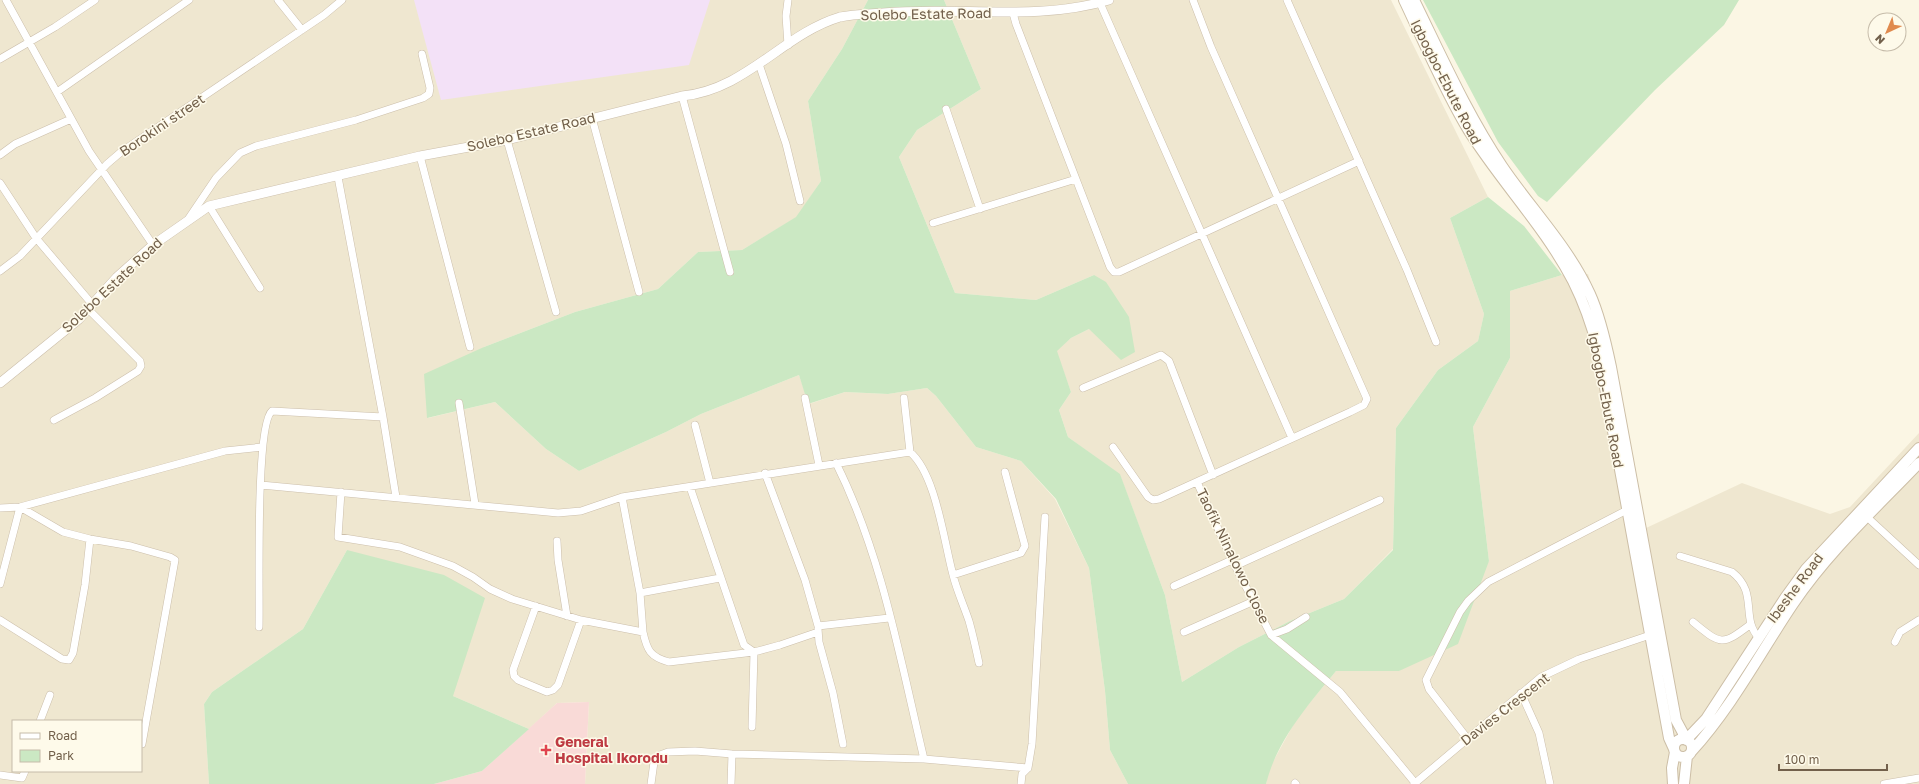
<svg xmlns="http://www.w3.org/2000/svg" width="1919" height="784" viewBox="0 0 1919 784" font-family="'Golos Text',sans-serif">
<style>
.residential{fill:#efe7d0;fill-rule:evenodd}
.education{fill:#f3e1f7}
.medical{fill:#f9dad7}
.green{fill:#cbe8c3}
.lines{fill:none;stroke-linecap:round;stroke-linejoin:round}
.minor-casing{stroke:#ccbfab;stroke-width:8}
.tertiary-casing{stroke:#ccbfab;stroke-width:10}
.secondary-casing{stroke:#ccbea6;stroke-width:12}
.minor{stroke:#fff;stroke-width:7}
.tertiary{stroke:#fff;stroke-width:9}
.secondary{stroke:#fff;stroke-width:10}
.health-dot{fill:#e0444e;stroke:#fefaea;stroke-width:1.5}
.labels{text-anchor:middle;stroke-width:3;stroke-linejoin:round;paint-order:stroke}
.street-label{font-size:14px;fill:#72604b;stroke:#fefaea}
.health-label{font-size:14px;font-weight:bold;fill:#be3a42;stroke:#fefaea;text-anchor:start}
</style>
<rect width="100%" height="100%" fill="#fbf6e4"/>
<path class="residential" d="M0,0H868L842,49L808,101L821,181L797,217L742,250L698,252L658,289L575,312L484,347L428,418L495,402L546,449L579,471L666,432L701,414L799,375L809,404L845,392L888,394L927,388L936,396L976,447L1021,461L1055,499L1089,568L1105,691L1110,750L1128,784H585L589,702L557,703L529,729L453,696L347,550L303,629L212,692L204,704L209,784H0ZM13,721H141V771H13Z
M944,0H1391L1488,197L1450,218L1484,314L1478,341L1438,370L1396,428L1393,549L1344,599L1290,621L1239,647L1182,682L1165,595L1120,475L1068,437L1059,410L1071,392L1056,351L1071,338L1089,329L1094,275L1036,300L955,293L899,157L917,130L981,89Z
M1588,274L1611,345L1644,529L1742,483L1830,514L1850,507L1919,433V784H1266L1269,769L1297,718L1336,671H1399L1489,561L1473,427L1510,358V291L1562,275Z"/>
<path class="education" d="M414,0H710L689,65L441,100Z"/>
<path class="medical" d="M589,702L585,784H434L482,771L557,703Z"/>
<path class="green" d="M868,0H944L981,89L917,130L899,157L955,293L1036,300L1094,275L1106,282L1129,317L1135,352L1121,360L1089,329L1071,338L1057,351L1071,392L1059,410L1068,437L1120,474L1165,595L1182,682L1239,647L1290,621L1344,599L1393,550L1396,428L1438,370L1478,341L1484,314L1450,218L1488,197L1524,226L1562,275L1510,291V358L1473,427L1489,561L1458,644L1399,671H1336C1308,705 1277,740 1266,784H1128L1110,750L1105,691L1089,568L1056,499L1021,461L976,447L936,396L927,388L888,394L845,392L808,404L799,375L701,414L666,432L579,471L546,449L495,402L427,418L424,374L484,347L575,312L658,289L698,252L742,250L796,217L821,181L808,101L842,49Z
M1423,0H1739L1724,25L1655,90L1547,202L1538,196L1498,142Z
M347,550L444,575L485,598L453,696L529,729L482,771L434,784H209L204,704L212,692L303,629Z"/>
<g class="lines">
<defs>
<path id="minor" d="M6,0L89,151L153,245
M278,0L302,30
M1287,0L1407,270L1436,342
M1100,3L1292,438
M1013,13L1016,24L1110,267L1114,272H1119L1359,161
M788,45L786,16L788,0
M0,59L55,27L95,0
M759,64L786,144L800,201
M57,92L189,0
M682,96L730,272
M946,109L980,209
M592,118L639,292
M507,140L556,312
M0,155L15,144L71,119
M420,156L470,347
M338,177L383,417L396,497
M0,183L36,238L92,304
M209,206L260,288
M189,218L216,178L240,153L256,146L356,120L423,98L429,94L430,88L422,54
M933,223L1076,179
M0,271L20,256L107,164L121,152L324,15L342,0
M1083,388L1161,355L1169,361L1213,475
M805,398L819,465
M904,398L910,452
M459,403L475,504
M54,420L95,398L138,371L141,366L140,361L88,309
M695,425L710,483
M1113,447L1148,497L1153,500L1159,499L1350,412L1364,405L1367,399L1211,47L1193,0
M836,463C882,555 900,659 924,759
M765,473L805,580L818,626L889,618
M1197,482L1232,560L1271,635L1340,692L1416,784
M261,485L558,513L581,511L622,497L910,452C936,474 944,542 953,575C957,591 964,606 969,621C973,635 976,649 979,663
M690,487L744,645L754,652L780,645L818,632
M341,492L338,537L400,547L453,566L473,577L490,589L512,599L581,620L643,632L640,593L622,497
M0,508L20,507L225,451L262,447
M1867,517L1919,565
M557,541L558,560L567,616
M1680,556L1732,572C1759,593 1740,618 1759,638
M1235,566L1380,500
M953,575L1021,553L1025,546L1005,472
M0,584L20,507L63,532L90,539L131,546L170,557L175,560L142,744
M1174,586L1232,560
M640,593L720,578
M536,606L513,670L514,676L518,680L547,692L553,690L558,685L581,620
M0,620L62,659L69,660L73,653L85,585L90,539
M1693,622C1721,645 1722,646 1751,624
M259,627C260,597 255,424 272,411L383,417
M818,629L819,642L833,693L843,744
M643,632C647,650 650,657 669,662L754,652L752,727
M1184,632L1254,601
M1271,635L1287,629L1306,617
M1895,642L1900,632L1919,620
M1521,693L1539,733L1550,784
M40,721L50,695
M1467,738L1429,689L1426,680L1460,612L1468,601L1488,582L1627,510
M0,775L22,778L25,771
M1295,783L1296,784
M651,784L654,762L660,755L668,752L695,751L732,754L924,759L1028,768
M731,784L732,754
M1021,784L1022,774L1028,768L1032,744L1045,517
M1414,784L1541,677L1579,659L1653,634
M1884,784L1919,778"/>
<path id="tertiary" d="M0,383L79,319L117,277L153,245L209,206L420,156L507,140L682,96C746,90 783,34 840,17C853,14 869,14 883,13C958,6 1036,22 1109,0"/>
<path id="secondary" d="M1404,0C1424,42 1445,92 1469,131C1501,182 1545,227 1573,281C1584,303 1592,326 1598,349L1669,738L1674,749
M1414,0C1442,57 1467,114 1502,166C1531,209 1568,246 1590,294C1600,316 1606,343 1611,367L1676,720L1683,733V739
M1674 748a9 9 0 1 1 18 0a9 9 0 1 1-18 0Z
M1686,740L1706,719L1785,598L1806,569L1919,448
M1691,752C1732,707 1760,653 1793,604C1828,552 1876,508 1919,463
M1673,784L1672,768L1675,752
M1684,784L1687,756"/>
</defs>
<use href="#minor" class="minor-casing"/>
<use href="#tertiary" class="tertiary-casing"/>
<use href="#secondary" class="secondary-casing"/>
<use href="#minor" class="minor"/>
<use href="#tertiary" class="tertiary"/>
<use href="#secondary" class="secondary"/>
</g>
<path class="health-dot" d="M544 744h4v4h4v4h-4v4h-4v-4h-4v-4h4z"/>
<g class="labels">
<g class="street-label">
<text transform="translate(926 14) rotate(-1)" y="5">Solebo Estate Road</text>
<text transform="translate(1446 82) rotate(63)" y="5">Igbogbo-Ebute Road</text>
<text transform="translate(162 125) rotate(-34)" y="5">Borokini street</text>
<text transform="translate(531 132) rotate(-13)" y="5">Solebo Estate Road</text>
<text transform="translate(112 285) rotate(-43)" y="5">Solebo Estate Road</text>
<text transform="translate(1606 400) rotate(79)" y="5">Igbogbo-Ebute Road</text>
<text transform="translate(1233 556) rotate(64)" y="5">Taofik Ninalowo Close</text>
<text transform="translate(1795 588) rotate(-53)" y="5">Ibeshe Road</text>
<text transform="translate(1505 709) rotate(-38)" y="5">Davies Crescent</text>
</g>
<g class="health-label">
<text x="555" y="747">General<tspan x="555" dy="16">Hospital Ikorodu</tspan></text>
</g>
</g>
<rect x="12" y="720" width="130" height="52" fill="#fefaea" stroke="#c6bcaa"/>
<rect x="20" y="733" width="20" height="6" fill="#ffffff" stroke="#c6bcaa"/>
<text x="48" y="740" font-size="12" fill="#72604b">Road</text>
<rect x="20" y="750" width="20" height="12" fill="#cbe8c3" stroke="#c6bcaa"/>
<text x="48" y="760" font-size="12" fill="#72604b">Park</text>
<g transform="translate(1887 32) rotate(224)"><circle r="19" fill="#fefaea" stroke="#c6bcaa"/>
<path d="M0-3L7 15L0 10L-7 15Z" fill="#e08a4e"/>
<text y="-6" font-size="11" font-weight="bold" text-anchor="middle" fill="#72604b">N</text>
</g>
<path d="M1779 764v6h108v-6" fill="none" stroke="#72604b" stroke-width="2"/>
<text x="1785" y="764" font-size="12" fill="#72604b" stroke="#fefaea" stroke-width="3" paint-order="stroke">100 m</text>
</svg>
